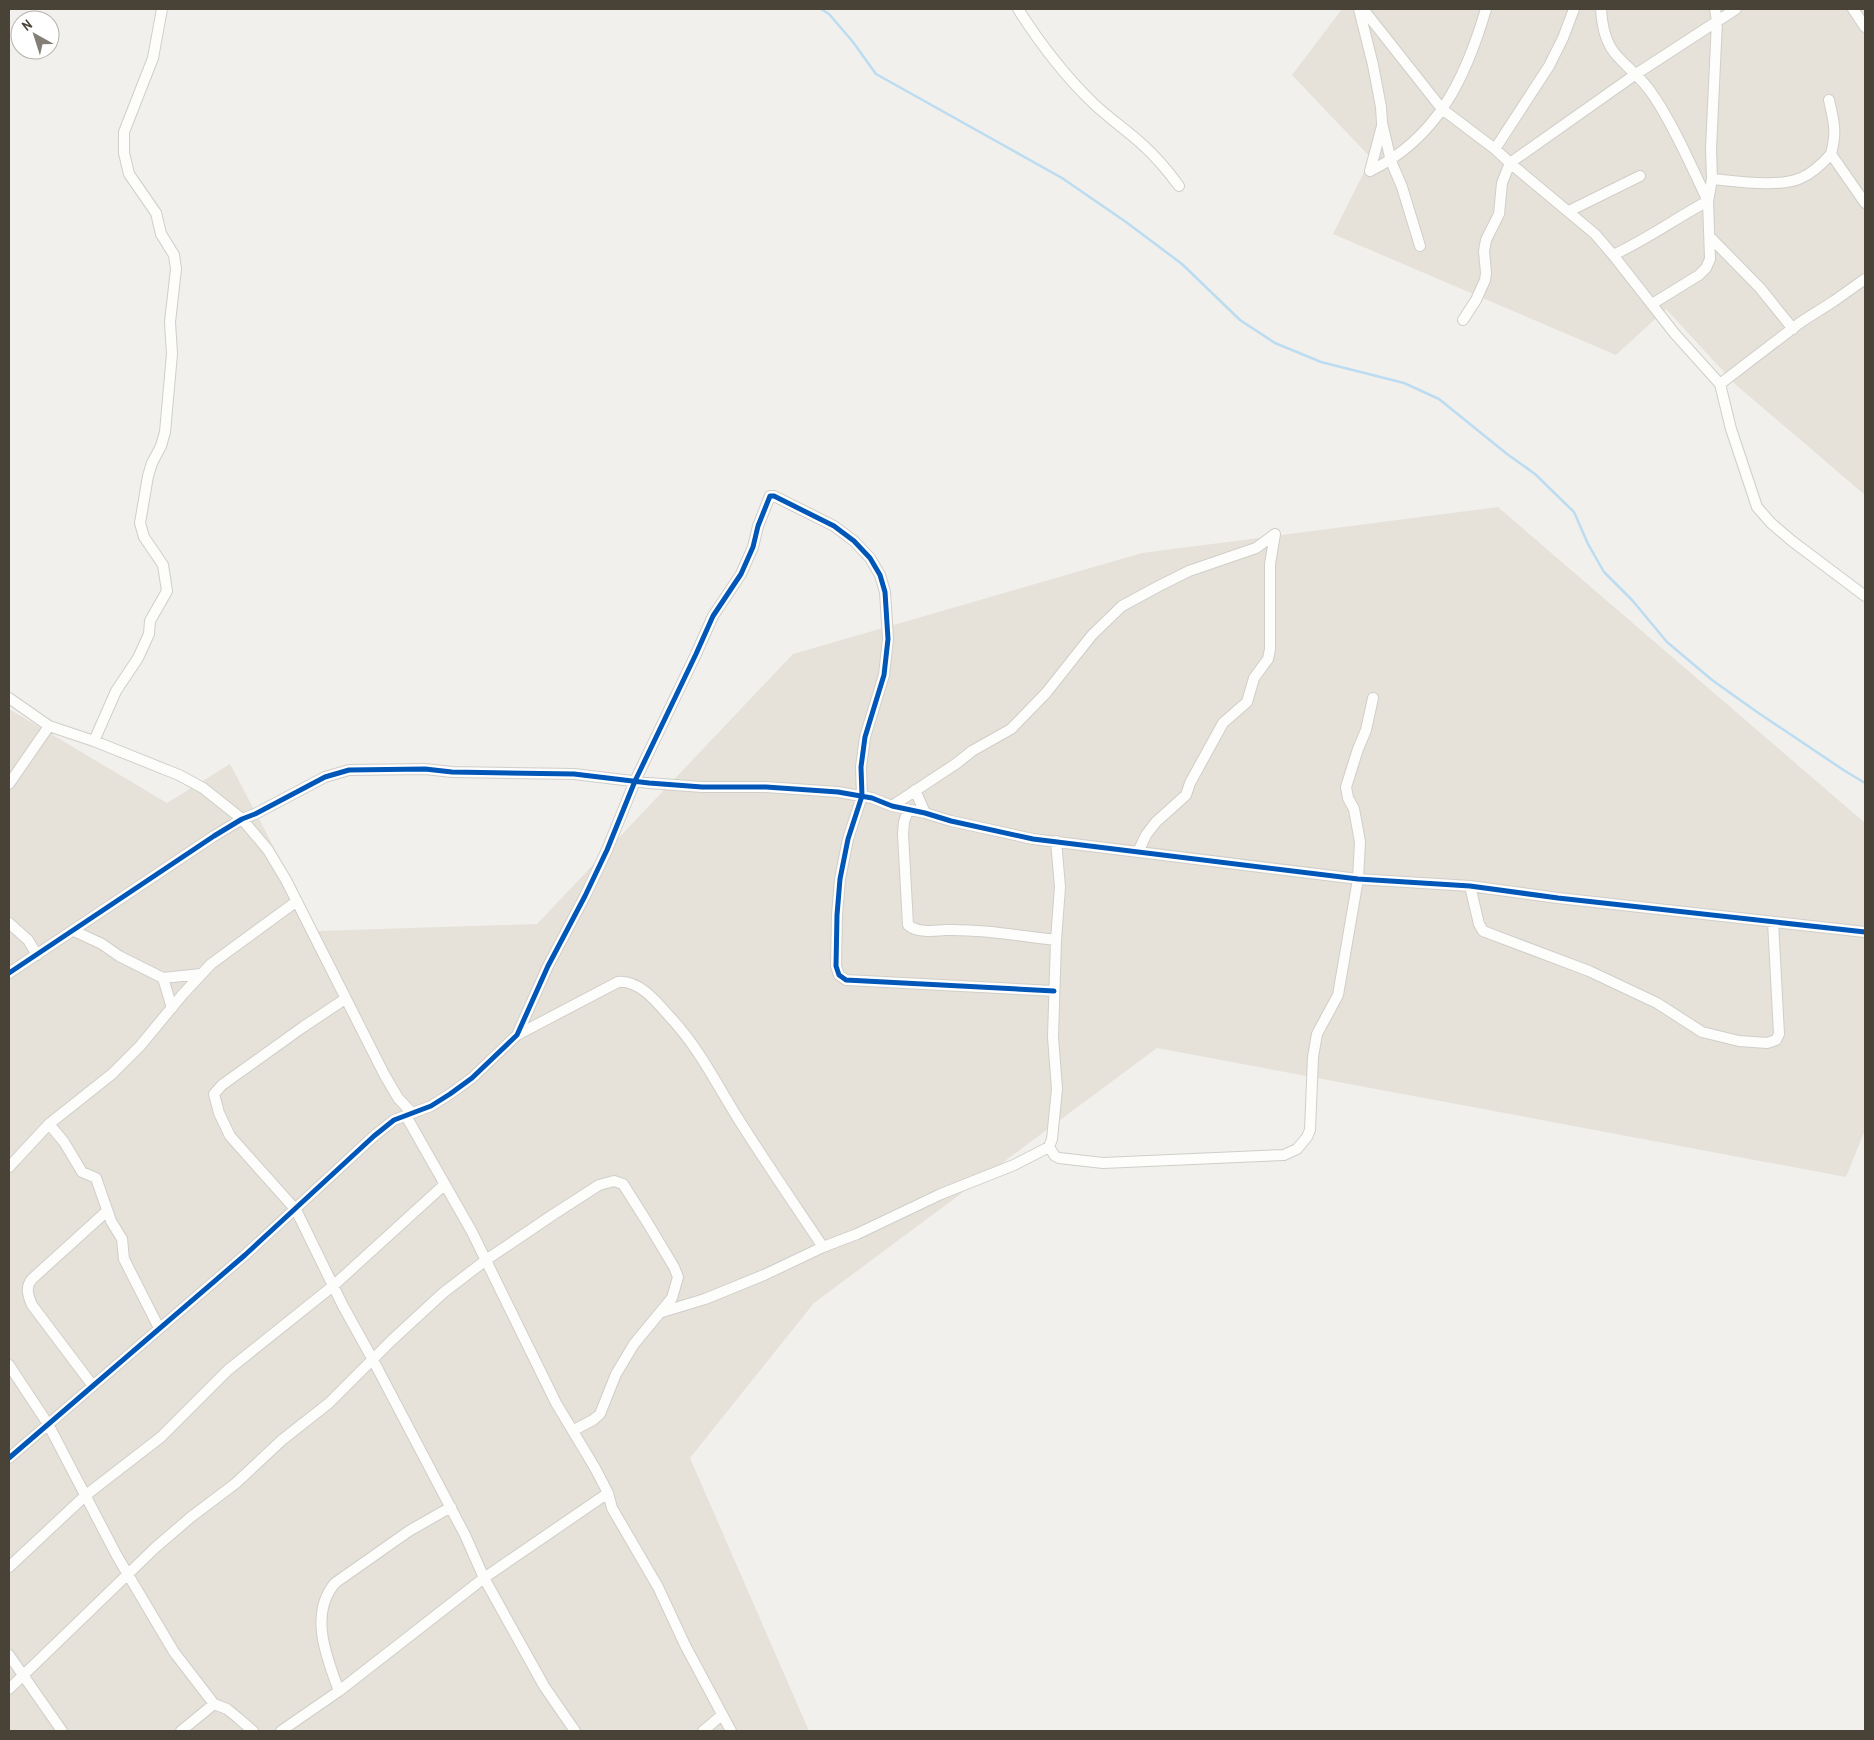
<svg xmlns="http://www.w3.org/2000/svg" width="1874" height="1740" viewBox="0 0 1874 1740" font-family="'Archivo Narrow',sans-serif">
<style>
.residential{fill:#e6e2d9}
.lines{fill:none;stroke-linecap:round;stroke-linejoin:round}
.stream{stroke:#bbdcf1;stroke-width:2.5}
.street-casing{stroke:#d0cec9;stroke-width:12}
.street{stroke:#fdfdfc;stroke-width:10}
.cycleway-casing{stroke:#fff;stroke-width:8}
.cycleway{stroke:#0057b8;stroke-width:5}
</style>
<rect width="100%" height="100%" fill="#f2f0ec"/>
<path class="residential" d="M1342,9H1865V495L1736,385L1666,309L1616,355L1333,234L1371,158L1292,75Z
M1498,507L1865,823V1130L1846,1177L1157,1048L814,1303L690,1458L809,1731H9V709L167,803L230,764L318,931L537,924L793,654L1142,553Z"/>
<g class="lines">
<path class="stream" d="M821,9L829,14L853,42L876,74L1062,178L1126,222L1182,264L1240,320L1275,343L1321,362L1404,383L1439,399L1507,454L1535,474L1574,512L1588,544L1604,572L1632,600L1667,642L1712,680L1757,712L1845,771L1865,783"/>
<defs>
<path id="street" d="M1018,9C1039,42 1066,77 1094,104C1110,119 1128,131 1144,146C1157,158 1168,171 1179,186
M1359,9L1373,65L1381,107L1382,123L1391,161L1402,187L1420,246
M1363,9L1442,109L1495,149L1510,163L1636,74L1736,9
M1601,9C1604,64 1631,59 1655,98C1676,130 1691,166 1708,201C1676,218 1646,240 1613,255
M1853,9L1865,27
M1829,100C1834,122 1837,131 1831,154L1865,203
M1495,149L1549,66L1563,38L1574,9
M1370,171C1438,138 1466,77 1486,9
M1370,171L1382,126
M1712,179C1735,181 1780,188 1801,178C1813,173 1823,163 1831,154
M1569,211L1640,176
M1710,237L1760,288L1793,329
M1652,304L1699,275L1706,268L1710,259L1708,201L1712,179L1711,149L1717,21L1715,9
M1463,320L1476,300L1485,280L1486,273L1484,251L1486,240L1499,214L1502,183L1510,163L1595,234L1613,255L1675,334L1720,384L1731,429L1757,507L1771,523L1792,541L1865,596
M1720,384L1801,322L1834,301L1865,279
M9,698L49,726L94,741L179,775L203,788L242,819L268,850L286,880L384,1074L398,1098L412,1113
M94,741L116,691L138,658L149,634L150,621L167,591L163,565L144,537L140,523L148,476L152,463L161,446L165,432L172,354L170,322L176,269L174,255L161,234L156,213L129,174L124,153V132L153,58L162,9
M9,784L49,726
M915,790L925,813
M892,806L957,763L972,751L1011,729L1046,693L1092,635L1122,606L1159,586L1189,571L1256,548L1275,534
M908,810L904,822L903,834L908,925C918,933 933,931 945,930C982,929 1019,936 1056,940
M1138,852L1146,835L1156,822L1186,795L1190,783L1223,723L1247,702L1254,678L1268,659L1270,649V564L1275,534
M1470,886L1479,924L1483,931L1589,971L1657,1003L1702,1032L1739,1041L1767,1043L1776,1040L1779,1034L1773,922
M9,923L28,940L37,955
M74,931L102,944L119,956L163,978L201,974
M9,973L214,836L242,819L255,814L325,777L349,770L425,769L452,772L574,774L649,783L702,787H766L838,792L872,798L892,806L925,813L951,821L1033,839L1358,879L1470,886L1558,898L1865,932
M163,978L172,1008
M345,999L303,1027L222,1085L214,1094L219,1113L230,1136L296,1210L343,1306L373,1360L465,1535L484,1578L544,1686L575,1731
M517,1035L618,982C639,980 656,1001 669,1016C698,1046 717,1085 739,1120C766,1163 795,1205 823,1247
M406,1116L472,1232L556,1403L595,1468L608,1493L612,1508L658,1587L685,1645L731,1731
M49,1124L64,1142L82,1172L96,1178L111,1221L122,1239L124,1259L159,1328
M1049,1147L1055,1156L1059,1158L1103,1163L1284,1155L1297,1149L1307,1137L1310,1130L1313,1057L1317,1034L1338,995L1358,879L1360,842L1354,809L1348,798L1346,787L1358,749L1366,730L1373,698
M9,1167L49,1124L112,1074L140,1046L183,994L211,964L297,901
M662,1312L705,1299L764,1275L823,1247L857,1234L941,1194L1014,1165L1049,1147L1052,1139L1057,1089L1053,1037L1056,940L1060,887L1056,841
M9,1365L48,1424L117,1556L174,1652L214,1704L227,1709L238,1718L253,1731
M93,1386L32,1305C28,1296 25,1287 32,1279L107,1211
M9,1458L245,1255L374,1136L394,1120L431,1106L450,1094L472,1078L517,1035L548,966L585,896L607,850L635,781L696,654L713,616L741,574L753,547L758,526L770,496H774L834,526L854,541L870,558L880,575L885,592L888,639L884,675L865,737L861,767L862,796L848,839L840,879L837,915L836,966L839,975L846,980L1054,991
M9,1567L86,1495L161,1437L228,1370L333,1286L444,1185
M9,1655L62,1731
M9,1689L156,1547L191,1517L236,1483L282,1440L329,1403L391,1341L443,1293L486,1260L554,1214L599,1185L614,1181L623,1184L647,1222L674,1267L678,1277L672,1298L634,1344L616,1374L600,1414L593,1420L574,1430
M339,1691C326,1656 309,1614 335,1583L409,1531L451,1507
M181,1731L214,1704
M281,1731L339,1691L484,1578L608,1493
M703,1731L722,1715"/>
</defs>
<use href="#street" class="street-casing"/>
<use href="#street" class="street"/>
<defs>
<path id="cycleway" d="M9,973L214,836L242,819L255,814L325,777L349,770L425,769L452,772L574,774L649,783L702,787H766L838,792L872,798L892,806L925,813L951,821L1033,839L1358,879L1470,886L1558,898L1865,932
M9,1458L245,1255L374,1136L394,1120L431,1106L450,1094L472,1078L517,1035L548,966L585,896L607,850L635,781L696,654L713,616L741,574L753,547L758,526L770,496H774L834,526L854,541L870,558L880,575L885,592L888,639L884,675L865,737L861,767L862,796L848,839L840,879L837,915L836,966L839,975L846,980L1054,991"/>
</defs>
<use href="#cycleway" class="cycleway-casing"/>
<use href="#cycleway" class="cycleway"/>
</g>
<rect width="1874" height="1740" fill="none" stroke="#494237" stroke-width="20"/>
<g transform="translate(35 35) rotate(321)"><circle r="24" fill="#ffffff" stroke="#b6b3af"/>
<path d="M0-4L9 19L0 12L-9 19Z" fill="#847f76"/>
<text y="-8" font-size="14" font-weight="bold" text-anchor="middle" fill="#494237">N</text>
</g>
</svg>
